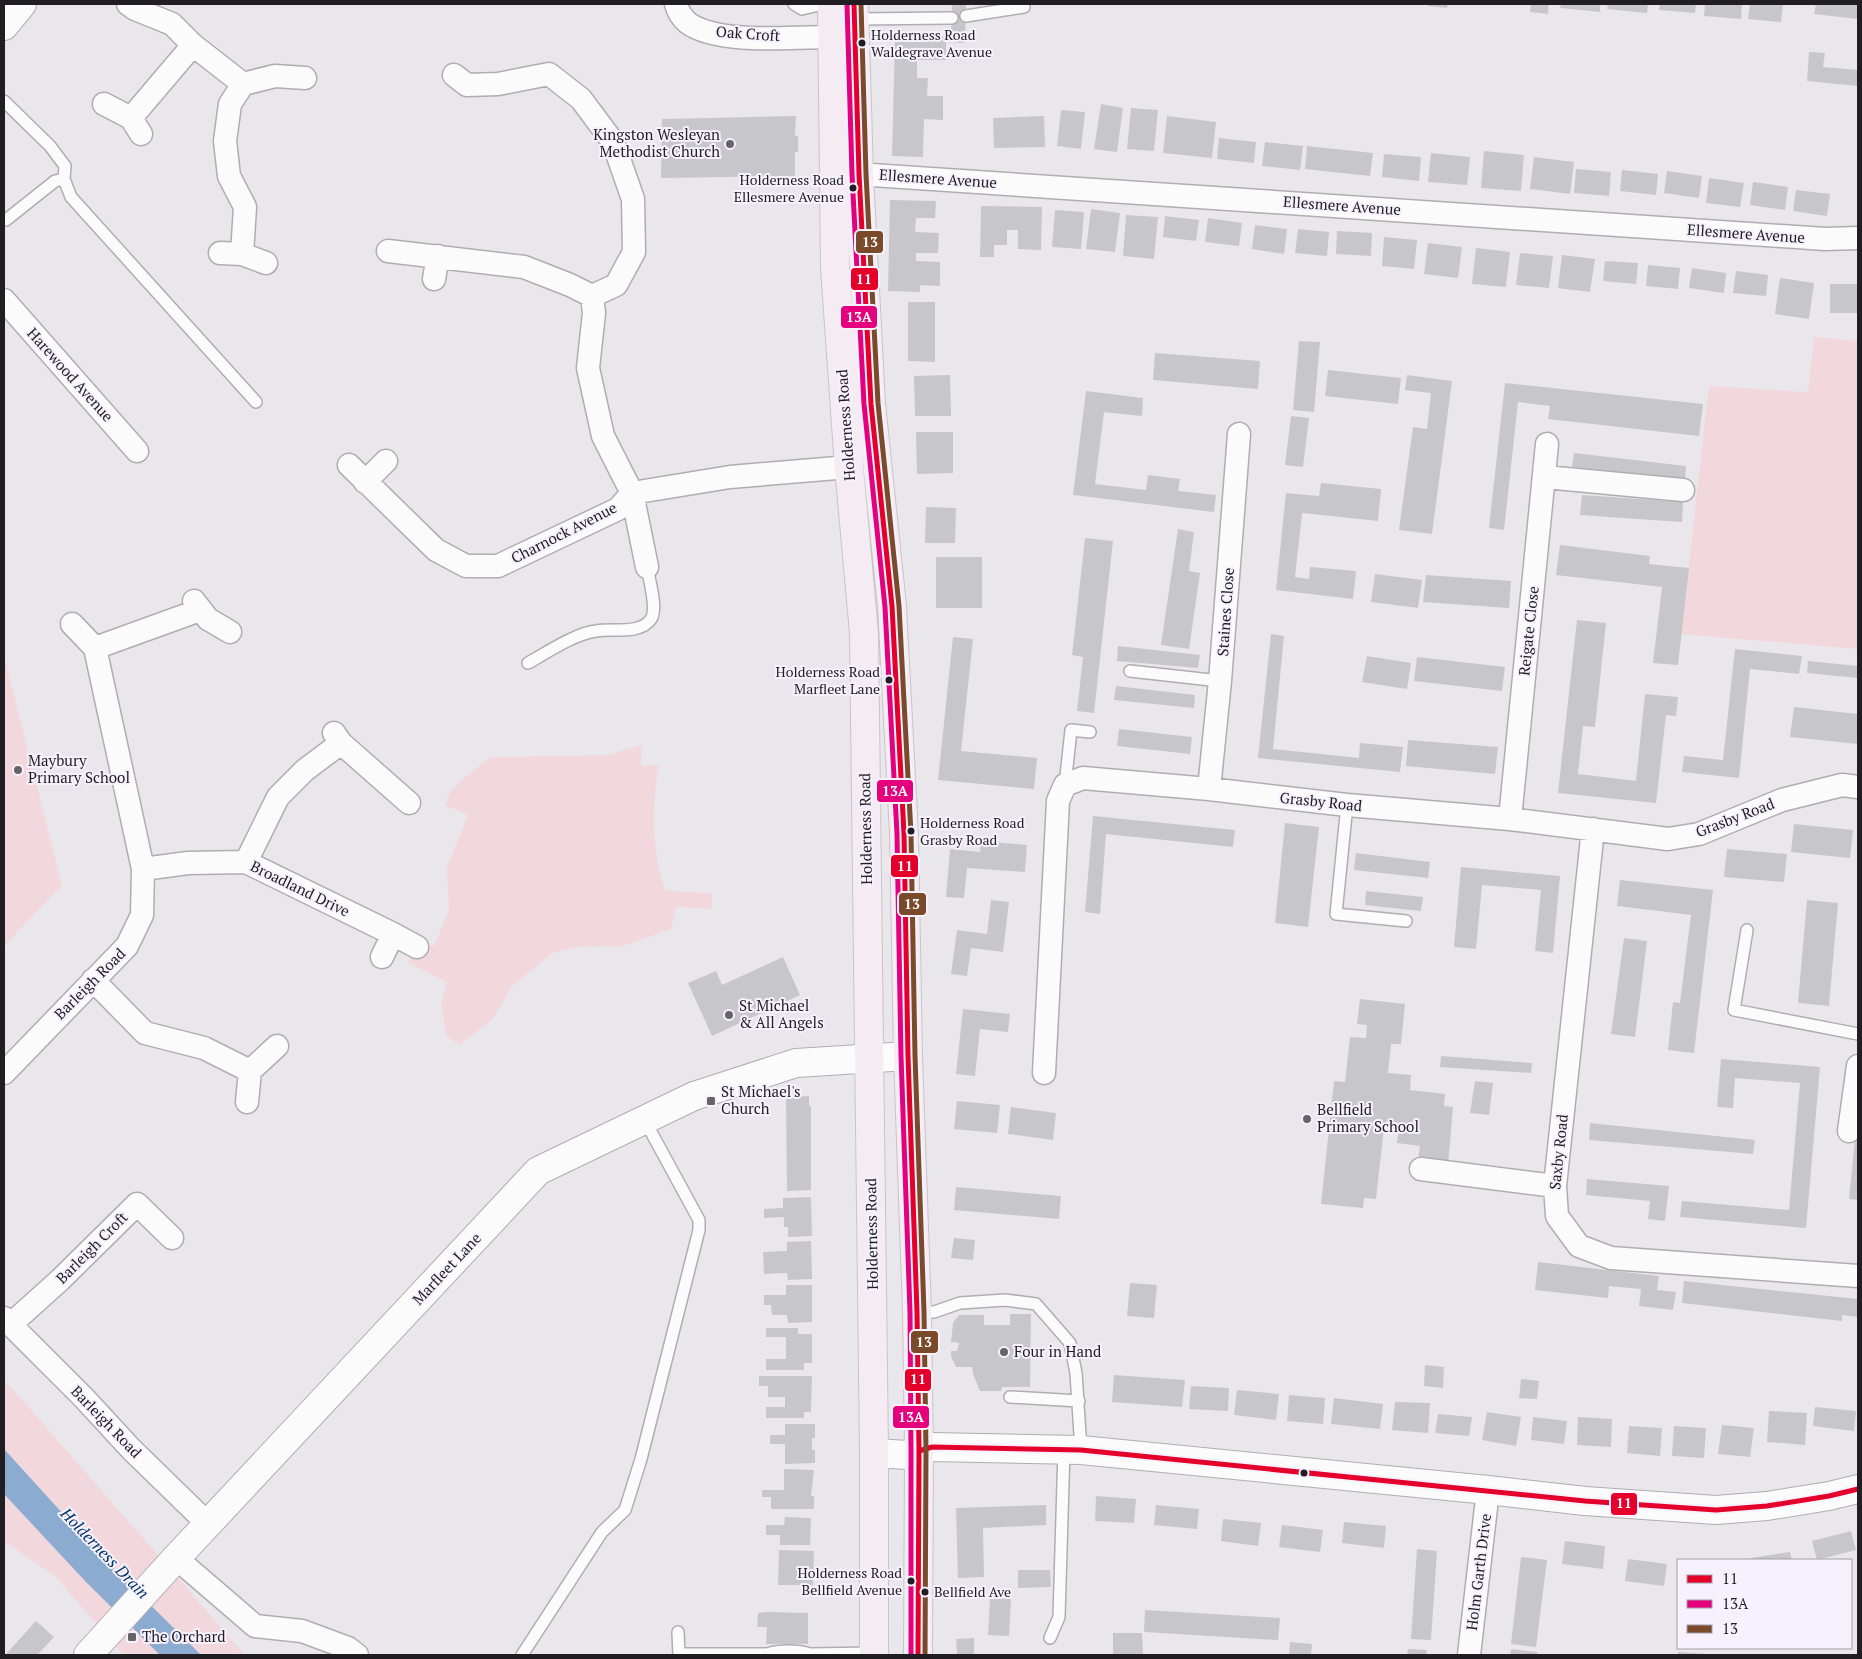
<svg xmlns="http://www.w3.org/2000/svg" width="1862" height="1659" viewBox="0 0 1862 1659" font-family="'PT Serif',serif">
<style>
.green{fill:#f2d8dd}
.water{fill:#8babd1}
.building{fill:#c7c7cb}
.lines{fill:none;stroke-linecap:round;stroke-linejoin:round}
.service-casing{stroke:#afadb1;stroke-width:14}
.minor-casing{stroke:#afadb1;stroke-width:25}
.tertiary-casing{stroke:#afadb1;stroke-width:30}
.trunk-casing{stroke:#c7c5c7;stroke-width:30}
.service{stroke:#fcfbfc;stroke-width:11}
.minor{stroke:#fcfbfc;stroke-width:22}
.tertiary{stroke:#fcfbfc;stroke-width:28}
.trunk{stroke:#f4ecf2;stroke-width:28}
.bus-1-casing{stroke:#f7f1fd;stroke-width:9}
.bus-2-casing{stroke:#f7f1fd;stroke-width:9}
.bus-3-casing{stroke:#f7f1fd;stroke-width:9}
.bus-1{stroke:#e4002b;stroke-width:5}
.bus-2{stroke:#e5007d;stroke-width:5}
.bus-3{stroke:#7a4b2a;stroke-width:5}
.bus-dot{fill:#201e22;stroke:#f7f1fd;stroke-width:2}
.poi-dot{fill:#676469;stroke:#f7f1fd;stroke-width:2}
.labels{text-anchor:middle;stroke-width:4;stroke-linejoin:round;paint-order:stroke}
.bus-label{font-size:14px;fill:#201e22;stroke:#f7f1fd;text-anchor:start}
.street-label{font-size:15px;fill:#201e22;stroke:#f7f1fd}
.poi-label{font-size:15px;fill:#201e22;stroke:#f7f1fd;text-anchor:start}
.water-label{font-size:16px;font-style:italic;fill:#003667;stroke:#f7f1fd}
.line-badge{stroke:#f7f1fd;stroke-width:2}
.badge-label{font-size:14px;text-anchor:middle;font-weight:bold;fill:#fff}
</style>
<rect width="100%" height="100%" fill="#eae7ec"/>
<path class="green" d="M1814,337L1858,341V649L1681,634L1709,386L1808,392Z
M4,655L62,885L4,946Z
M642,745L641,765H659C651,807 652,850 665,891L712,893V909L676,907L671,929L620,947L586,946L554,952L512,986L492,1020L459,1045L446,1035L441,1004L447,982L408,963L415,942L434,946L449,910L447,868L468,815L445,805L450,792L462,780L490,757L611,755L626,749Z
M4,1380L26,1404L245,1655H123L56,1577L4,1541Z"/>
<path class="water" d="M4,1449L104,1559L201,1655H160L86,1582L4,1494Z"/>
<path class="building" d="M952,4H966L965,43L946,42V60H917V78H928L927,96H943V120L924,119L923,157L892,156L895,36L951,37Z
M1428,4H1448L1447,8L1428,6Z
M1531,4H1549L1548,14L1530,12Z
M1561,4H1600V12L1560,8Z
M1608,4H1648L1647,13L1607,9Z
M1660,4H1696L1695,13L1659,10Z
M1705,4H1742L1741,19L1704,16Z
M1750,4H1783L1781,22L1748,19Z
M1816,4H1858V19L1814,14Z
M1809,52L1825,53L1823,67L1858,70V86L1807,81Z
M1101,104L1123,108L1117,152L1094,149Z
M1131,108L1158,110L1154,151L1127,149Z
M1061,110L1085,112L1081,149L1057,146Z
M796,116L795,136H798V152H795V176L661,178L662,119Z
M1044,116L1045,147L994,148L993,118Z
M1167,116L1216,122L1212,158L1163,153Z
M1219,138L1256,142L1254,163L1217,159Z
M1265,142L1303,146L1300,170L1262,166Z
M1307,146L1373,153L1370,176L1305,169Z
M1484,151L1524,155L1521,191L1481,188Z
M1431,153L1470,157L1467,185L1428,182Z
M1384,154L1421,157L1419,181L1382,177Z
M1534,157L1574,162L1570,194L1530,189Z
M1576,169L1611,172L1609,196L1574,193Z
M1622,170L1658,174L1656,195L1620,191Z
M1667,171L1702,176L1699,198L1664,193Z
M1709,178L1744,183L1740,207L1706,203Z
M1753,182L1788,187L1785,210L1750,205Z
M1796,190L1830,194L1827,216L1793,211Z
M890,200L936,201L935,218H916L915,232L939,233L938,253H916V261L940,262V286L920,285V292L888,291Z
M981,206L1042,207L1041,250L1018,249V230H1007V245H994V257H980Z
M1091,209L1120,213L1115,252L1086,249Z
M1055,210L1084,212L1081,249L1052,247Z
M1126,215L1158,217L1154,259L1123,256Z
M1165,216L1199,220L1196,241L1163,237Z
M1208,218L1242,223L1239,246L1205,242Z
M1255,225L1287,229L1284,254L1252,249Z
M1298,229L1329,232L1327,256L1295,253Z
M1337,231L1372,233L1371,256L1336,254Z
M1384,237L1417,240L1414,269L1382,266Z
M1428,243L1462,247L1458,278L1424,274Z
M1476,248L1510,252L1506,287L1472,284Z
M1520,253L1553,256L1549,288L1516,285Z
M1562,255L1595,259L1590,292L1558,288Z
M1605,261L1638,263L1636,284L1603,281Z
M1648,265L1680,268L1678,289L1646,286Z
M1692,268L1726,273L1724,293L1689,288Z
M1736,271L1768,275L1766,296L1733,293Z
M1780,278L1814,283L1809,319L1775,314Z
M1830,284H1858V313H1830Z
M908,302H935V362L908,361Z
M1299,341L1320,342L1314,412L1293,410Z
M1155,353L1260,361L1258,389L1153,380Z
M1328,370L1401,378L1398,404L1325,396Z
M950,375L951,416H915L914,376Z
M1407,375L1452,381L1432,534L1399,530L1413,427L1427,429L1431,393L1405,390Z
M1505,383L1703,404L1699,436L1548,419L1550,406L1518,402L1504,530L1489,528Z
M1086,391L1143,398L1142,416L1104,412L1095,484L1146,490L1148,475L1180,479L1178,491L1216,495L1214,512L1073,495Z
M1291,416L1309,418L1303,467L1285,465Z
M916,432H953V473L917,474Z
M1574,453L1686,466L1685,479L1572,467Z
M1321,483L1381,489L1378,521L1302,513L1295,577L1309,579L1310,567L1356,571L1353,599L1276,590L1286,493L1319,496Z
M1582,495L1683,502L1682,522L1580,515Z
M926,507L956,508L955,543H925Z
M1178,529L1194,532L1189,571L1200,573L1189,649L1161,645Z
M1085,538L1113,541L1094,713L1077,711L1083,657L1072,655Z
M1560,545L1650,556L1649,564L1689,568L1678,665L1653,663L1662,587L1556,575Z
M936,557H982V608H936Z
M1375,574L1422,580L1418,608L1371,602Z
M1426,575L1511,581L1509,608L1423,602Z
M1577,620L1606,623L1595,727L1583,726L1578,774L1636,781L1645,694L1678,697L1676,716L1666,715L1656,803L1558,793Z
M1271,634L1284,636L1273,749L1359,758L1360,743L1403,747L1400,772L1258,758Z
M953,637L973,639L961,751L1037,758L1034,789L938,780Z
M1118,646L1200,655L1198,668L1117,661Z
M1735,649L1802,656L1799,674L1750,669L1739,778L1682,772L1684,756L1723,760Z
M1367,656L1411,663L1407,689L1362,682Z
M1417,657L1505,667L1502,691L1414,681Z
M1808,661L1858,666V678L1807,673Z
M1116,686L1195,695L1194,708L1114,700Z
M1794,707L1858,714V744L1790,737Z
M1119,729L1192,737L1190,754L1117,746Z
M1408,740L1498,747L1495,774L1406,766Z
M1093,816L1235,830L1233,847L1106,834L1100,914L1085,912Z
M1285,823L1319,827L1308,927L1275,923Z
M1794,824L1853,830L1850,858L1791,852Z
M981,841L1027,845L1025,872L967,868L964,898L946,897L950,849L980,852Z
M1727,849L1787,854L1784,882L1724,877Z
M1356,853L1430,862L1428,878L1354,870Z
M1461,867L1560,876L1553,953L1535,951L1541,890L1482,885L1476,949L1454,947Z
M1620,880L1713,890L1694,1053L1668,1050L1673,1002L1680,1003L1691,915L1617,906Z
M1366,891L1423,897L1421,911L1365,905Z
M991,900L1009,902L1003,952L971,948L967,976L951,974L957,930L987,934Z
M1807,900L1838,903L1829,1006L1798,1003Z
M1624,938L1647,941L1635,1037L1611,1034Z
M783,957L800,995L712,1036L688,983L716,971L722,985Z
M1360,999L1405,1004L1401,1044H1391L1388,1073L1411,1075L1410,1090L1445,1094L1444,1106L1453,1107L1448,1165L1418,1160L1420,1146L1397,1143L1399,1128L1384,1127L1376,1199L1364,1198L1363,1208L1321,1204L1334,1081L1345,1082L1350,1037L1366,1038L1367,1025L1357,1024Z
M963,1009L1010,1014L1008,1032L980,1029L975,1076L956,1074Z
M1441,1056L1532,1063L1531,1073L1440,1067Z
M1721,1059L1820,1067L1806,1228L1680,1217L1682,1201L1789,1210L1800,1083L1735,1078L1733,1108L1717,1107Z
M1475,1081L1493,1083L1489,1115L1470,1113Z
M809,1096V1106H811V1190L787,1191L786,1097Z
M957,1101L1000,1105L997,1133L954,1129Z
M1011,1107L1056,1113L1053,1140L1008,1134Z
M1590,1123L1755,1140L1753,1154L1589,1140Z
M1855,1139L1858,1140V1200L1849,1199Z
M1587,1179L1669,1186L1665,1221L1648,1219L1650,1201L1586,1195Z
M956,1187L1061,1196L1059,1219L954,1210Z
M811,1197L812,1236L788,1237V1227H784V1217L764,1218V1209L783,1208V1198Z
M954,1238L975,1240L973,1260L951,1258Z
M811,1241L812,1279L788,1280L787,1273L764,1274L763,1252L787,1251V1242Z
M1538,1262L1659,1276L1657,1290L1676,1292L1673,1310L1639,1306L1641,1289L1609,1286L1608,1298L1535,1290Z
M1684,1281L1858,1299V1317L1842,1315V1321L1682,1303Z
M1130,1283L1157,1285L1154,1318L1127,1316Z
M786,1285H812V1322L788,1323L787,1315H772L771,1305H764V1295H786Z
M1010,1314H1031L1030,1387H1002L1001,1391H980L973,1374L972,1367H956L951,1356V1351H957L959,1343L951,1342L953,1323L959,1315H984V1325H1010Z
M766,1328H798V1334H812V1363H804V1370H766V1359H786V1337H766Z
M1425,1365L1444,1367L1443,1388L1424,1386Z
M1114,1375L1185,1380L1182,1407L1112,1402Z
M759,1376H812L811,1412H804V1418H766V1407H785V1397H768V1386H759Z
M1521,1379L1539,1381L1537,1399L1519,1398Z
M1191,1386L1229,1388L1228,1411L1189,1409Z
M1237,1390L1279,1394L1276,1420L1234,1415Z
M1289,1395L1325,1398L1323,1424L1287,1421Z
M1334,1398L1383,1404L1380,1429L1331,1424Z
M1395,1402L1430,1403L1428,1433L1392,1430Z
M1815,1407L1856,1411L1854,1431L1813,1426Z
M1769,1411L1807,1413L1805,1445L1767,1442Z
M1487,1412L1521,1417L1516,1446L1482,1440Z
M1438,1414L1472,1417L1469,1436L1435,1433Z
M1533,1417L1567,1421L1564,1444L1531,1440Z
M1578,1417L1612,1419L1611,1447L1577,1445Z
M785,1424H815V1438H812V1450H815V1463L785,1464V1444H770V1435H785Z
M1722,1425L1754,1428L1750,1457L1718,1454Z
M1629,1426L1662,1428L1660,1456L1627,1453Z
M1674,1426L1706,1428L1704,1458L1672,1456Z
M784,1469L814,1470L811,1496H814V1509H771V1497H762V1490H784Z
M1096,1496L1136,1499L1134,1523L1095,1521Z
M1046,1505V1525L983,1528L984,1577L958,1578L956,1508Z
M1156,1505L1199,1509L1197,1529L1154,1525Z
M785,1517L811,1518L810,1545H780V1535H766V1525H784Z
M1223,1519L1261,1523L1258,1546L1221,1541Z
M1344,1522L1386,1526L1384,1548L1342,1543Z
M1282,1525L1323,1530L1320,1552L1279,1547Z
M1851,1531L1856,1550L1817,1560L1812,1541Z
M1565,1541L1605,1546L1603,1569L1562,1564Z
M1417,1549L1437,1551L1431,1640L1411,1639Z
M779,1550L814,1551L813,1585H778Z
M1790,1552L1792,1560H1751V1558Z
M1521,1557L1547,1560L1536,1647L1511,1644Z
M1628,1559L1667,1564L1664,1586L1625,1581Z
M1018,1570H1050L1051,1587L1018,1588Z
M990,1598L1011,1599L1009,1636L988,1635Z
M1145,1610L1280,1618L1278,1640L1144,1632Z
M767,1612L808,1613V1644H766L767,1627H757L758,1613Z
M36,1621L54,1637L43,1649L37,1655H5Z
M1113,1633H1142L1143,1655H1113Z
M974,1638V1655H957L956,1639Z
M1290,1642L1312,1644L1311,1655H1289Z
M1408,1649L1427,1650L1426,1655H1407Z
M1511,1649L1537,1652V1655H1510Z
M1678,1652L1706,1654V1655H1678Z"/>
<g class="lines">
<defs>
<path id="service" d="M794,4L802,9L823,4
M966,16L1024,7
M855,19L952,18
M4,101L50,146L65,166L64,179L71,197L256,402
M6,220L55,181L64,179
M528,663C546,653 576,633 596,631C613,628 640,635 651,619C658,609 649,579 647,567
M1130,671L1220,681
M1065,785L1071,730L1090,732
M1347,805L1336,914L1406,921
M1747,930L1734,1010L1858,1034
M917,1312H934L960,1303L1005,1300L1036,1304L1070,1343L1076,1373L1081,1450
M1010,1397L1079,1401
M678,1632L679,1655
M1050,1638L1059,1617L1064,1449
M679,1654H767C780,1650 797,1650 810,1654L874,1653
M522,1655L602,1532L625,1510L641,1459L699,1230V1220L644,1119"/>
<path id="minor" d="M128,4L135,9L172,24L193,45L243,84
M676,4C678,12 681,17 688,23C718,45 796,37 833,37
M454,75L467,85L498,84L549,74L581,99L613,142L633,199L634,252L616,285L592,296
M104,104L131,118L141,134
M131,118L193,45
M842,173L1825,239L1858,238
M388,251L524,267L570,285L592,296L594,313L588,368L603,436L632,493L647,567
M220,253L242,254L266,263
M242,254L245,207L229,176L225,141L230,104L243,84L275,76L305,78
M434,279L438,256
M4,300L137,451
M349,465L436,550L466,566H498L618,509L632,493L730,477L849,467
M1545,477L1683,490
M365,482L386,461
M194,601L208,619L230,632
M95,648L200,610
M334,733L341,743L409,803
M1209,789L1220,681L1239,434
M1510,819L1547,444
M1593,829L1555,1186L1557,1216L1579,1246L1611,1258L1858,1276
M246,862L278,797L305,770L341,743
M143,869L188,863L246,862L393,934L417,947
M382,957L393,934
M93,980L145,1033L204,1048L250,1071
M4,1073L127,946L142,915L143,869L95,648L72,624
M1044,1073L1058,801L1065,785L1083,778L1209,789L1347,805L1510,819L1668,839L1699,834L1782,800L1842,785L1858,787
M247,1102L250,1071L277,1046
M1849,1131L1858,1066
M1421,1169L1555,1186
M4,1318L84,1398L131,1449L209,1525
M10,1325L60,1280L137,1204L172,1238
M176,1558L255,1626L302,1631L348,1648L357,1655
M1469,1655L1488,1490"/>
<path id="tertiary" d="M4,26L22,4
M874,1453L908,1455L932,1447L1081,1450L1488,1490L1585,1501L1716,1510L1767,1506L1829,1496L1858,1489
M88,1655L176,1558L538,1171L694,1096L796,1063L908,1056"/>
<path id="trunk" d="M832,4L835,268L849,467L864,633L874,1453V1655
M854,4L859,174L871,404L892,606L904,834L908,1056L917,1312L919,1451L918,1655"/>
</defs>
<use href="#service" class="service-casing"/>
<use href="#minor" class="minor-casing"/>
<use href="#tertiary" class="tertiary-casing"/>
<use href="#trunk" class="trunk-casing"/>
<use href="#service" class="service"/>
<use href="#minor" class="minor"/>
<use href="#tertiary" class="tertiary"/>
<use href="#trunk" class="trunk"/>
<defs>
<path id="bus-1" d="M854,4L859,174L871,404L892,606L904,834L908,1056L917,1312L919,1451L918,1655
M919,1451L932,1447L1081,1450L1585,1501L1716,1510L1767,1506L1829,1496L1858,1489"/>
<path id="bus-2" d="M847,4L852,174L864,404L885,607L897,834L901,1056L910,1312L911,1451V1655"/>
<path id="bus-3" d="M861,4L866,174L878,403L899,606L911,834L915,1056L924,1312L926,1451L925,1655"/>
</defs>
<use href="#bus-1" class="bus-1-casing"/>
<use href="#bus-2" class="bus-2-casing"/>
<use href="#bus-3" class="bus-3-casing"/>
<use href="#bus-1" class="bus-1"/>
<use href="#bus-2" class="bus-2"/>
<use href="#bus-3" class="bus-3"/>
</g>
<g class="bus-dot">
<circle cx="862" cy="43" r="4.5"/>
<circle cx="853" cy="188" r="4.5"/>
<circle cx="889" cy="680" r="4.5"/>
<circle cx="911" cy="831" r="4.5"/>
<circle cx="1304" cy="1473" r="4.5"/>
<circle cx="911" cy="1581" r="4.5"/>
<circle cx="925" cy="1592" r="4.5"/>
</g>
<g class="poi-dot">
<circle cx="730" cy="144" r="5"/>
<circle cx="18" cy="770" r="5"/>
<circle cx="729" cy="1015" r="5"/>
<rect x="706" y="1096" width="10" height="10" rx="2.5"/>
<circle cx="1307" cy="1119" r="5"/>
<circle cx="1004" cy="1352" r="5"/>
<rect x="127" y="1632" width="10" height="10" rx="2.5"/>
</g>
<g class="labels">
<g class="bus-label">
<text x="871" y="40">Holderness Road<tspan x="871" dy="17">Waldegrave Avenue</tspan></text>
<text x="844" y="185" text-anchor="end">Holderness Road<tspan x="844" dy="17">Ellesmere Avenue</tspan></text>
<text x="880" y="677" text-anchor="end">Holderness Road<tspan x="880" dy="17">Marfleet Lane</tspan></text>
<text x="920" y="828">Holderness Road<tspan x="920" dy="17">Grasby Road</tspan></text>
<text x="902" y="1578" text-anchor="end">Holderness Road<tspan x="902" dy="17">Bellfield Avenue</tspan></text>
<text x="934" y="1597">Bellfield Ave</text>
</g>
<g class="street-label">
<text transform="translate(748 34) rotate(4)" y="5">Oak Croft</text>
<text transform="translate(938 179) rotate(4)" y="5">Ellesmere Avenue</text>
<text transform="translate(1342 206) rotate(4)" y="5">Ellesmere Avenue</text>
<text transform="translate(1746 234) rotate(4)" y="5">Ellesmere Avenue</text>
<text transform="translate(70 375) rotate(48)" y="5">Harewood Avenue</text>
<text transform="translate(846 425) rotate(-94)" y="5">Holderness Road</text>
<text transform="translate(564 533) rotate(-27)" y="5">Charnock Avenue</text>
<text transform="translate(1226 612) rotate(-86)" y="5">Staines Close</text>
<text transform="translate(1529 631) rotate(-84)" y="5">Reigate Close</text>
<text transform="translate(1321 802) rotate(6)" y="5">Grasby Road</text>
<text transform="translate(1735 818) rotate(-21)" y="5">Grasby Road</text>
<text transform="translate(866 829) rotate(-91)" y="5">Holderness Road</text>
<text transform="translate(300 889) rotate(26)" y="5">Broadland Drive</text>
<text transform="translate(90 984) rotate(-45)" y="5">Barleigh Road</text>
<text transform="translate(1559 1152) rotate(-84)" y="5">Saxby Road</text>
<text transform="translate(872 1234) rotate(-91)" y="5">Holderness Road</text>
<text transform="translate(92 1248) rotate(-45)" y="5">Barleigh Croft</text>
<text transform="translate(447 1269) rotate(-47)" y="5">Marfleet Lane</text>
<text transform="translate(106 1422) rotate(46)" y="5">Barleigh Road</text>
<text transform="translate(1479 1572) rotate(-83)" y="5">Holm Garth Drive</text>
</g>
<g class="poi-label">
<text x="720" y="140" text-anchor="end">Kingston Wesleyan<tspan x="720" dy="17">Methodist Church</tspan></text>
<text x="28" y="766">Maybury<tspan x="28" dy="17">Primary School</tspan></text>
<text x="739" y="1011">St Michael<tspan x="739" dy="17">&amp; All Angels</tspan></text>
<text x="721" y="1097">St Michael's<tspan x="721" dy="17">Church</tspan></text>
<text x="1317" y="1115">Bellfield<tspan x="1317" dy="17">Primary School</tspan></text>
<text x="1014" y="1357">Four in Hand</text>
<text x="142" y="1642">The Orchard</text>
</g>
<g class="water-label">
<text transform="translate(105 1553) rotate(46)" y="6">Holderness Drain</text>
</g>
</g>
<g class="line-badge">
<rect x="855" y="230" width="29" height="24" rx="5" fill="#7a4b2a"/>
<rect x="850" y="267" width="29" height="24" rx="5" fill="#e4002b"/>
<rect x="840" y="305" width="38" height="24" rx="5" fill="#e5007d"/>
<rect x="876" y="779" width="38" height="24" rx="5" fill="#e5007d"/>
<rect x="890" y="854" width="29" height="24" rx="5" fill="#e4002b"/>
<rect x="898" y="892" width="29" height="24" rx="5" fill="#7a4b2a"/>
<rect x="910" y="1330" width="29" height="24" rx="5" fill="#7a4b2a"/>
<rect x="904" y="1368" width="28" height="24" rx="5" fill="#e4002b"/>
<rect x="892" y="1405" width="38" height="24" rx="5" fill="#e5007d"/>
<rect x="1610" y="1492" width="28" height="24" rx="5" fill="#e4002b"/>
</g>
<g class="badge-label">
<text x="870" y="247">13</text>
<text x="864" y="284">11</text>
<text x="859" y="322">13A</text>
<text x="895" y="796">13A</text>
<text x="905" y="871">11</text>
<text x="912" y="909">13</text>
<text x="924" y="1347">13</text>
<text x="918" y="1384">11</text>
<text x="911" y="1422">13A</text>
<text x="1624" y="1508">11</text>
</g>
<rect width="1862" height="1659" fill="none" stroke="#201e22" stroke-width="10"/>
<rect x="1677" y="1559" width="175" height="90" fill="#f7f1fd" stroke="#a19da5"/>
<rect x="1687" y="1575" width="25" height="8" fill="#e4002b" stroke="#a19da5"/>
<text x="1722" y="1584" font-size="15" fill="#201e22">11</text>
<rect x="1687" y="1600" width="25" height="8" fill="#e5007d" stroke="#a19da5"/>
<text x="1722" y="1609" font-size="15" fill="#201e22">13A</text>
<rect x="1687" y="1625" width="25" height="8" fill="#7a4b2a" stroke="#a19da5"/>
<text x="1722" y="1634" font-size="15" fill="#201e22">13</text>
</svg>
